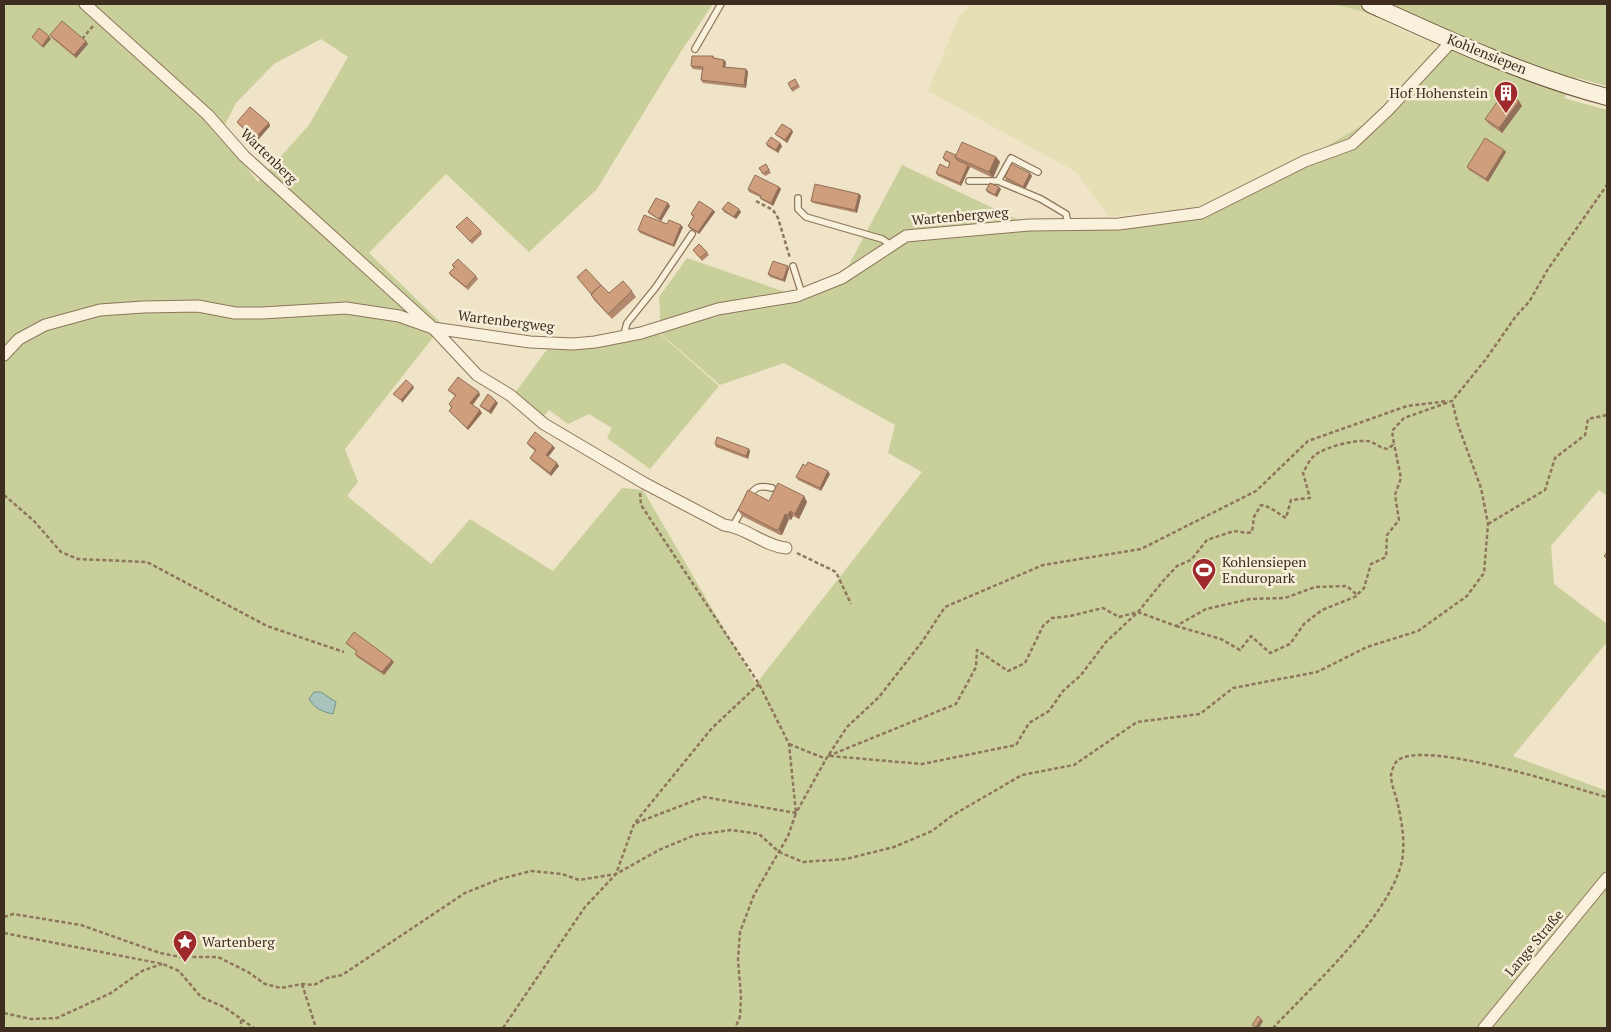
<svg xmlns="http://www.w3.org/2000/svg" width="1611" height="1032" viewBox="0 0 1611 1032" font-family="'PT Serif',serif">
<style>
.farmland{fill:#e6deb5}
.green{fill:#c9cf9b;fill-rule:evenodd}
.water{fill:#a9c4bc;stroke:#6f938a}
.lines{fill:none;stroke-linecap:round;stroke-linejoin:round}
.lane-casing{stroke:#8d765c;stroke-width:8}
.street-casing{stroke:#8d765c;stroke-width:13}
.secondary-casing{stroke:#6f573f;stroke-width:18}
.path{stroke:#8d765c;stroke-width:2.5;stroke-dasharray:4 2.5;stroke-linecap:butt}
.lane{stroke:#faf1dc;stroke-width:5.5}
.street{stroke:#faf1dc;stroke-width:11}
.secondary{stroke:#faf1dc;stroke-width:16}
.wall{fill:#b2896c}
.shaded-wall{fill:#916f58}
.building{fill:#cf9f7d;stroke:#916f58}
.labels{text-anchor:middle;stroke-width:5;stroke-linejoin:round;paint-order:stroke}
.street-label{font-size:14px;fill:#3d2e20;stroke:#f7eed8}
.poi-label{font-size:14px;fill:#3d2e20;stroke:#f7eed8;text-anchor:start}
</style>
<rect width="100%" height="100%" fill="#f0e4c8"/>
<path class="farmland" d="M972,4H1333L1369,12L1402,30L1446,47L1413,75L1374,118L1327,146L1269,186L1197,207L1109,217L1076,172L928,91L959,16Z"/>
<path class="green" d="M4,4H713L682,50L597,189L529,252L446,174L369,253L443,325L345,449L358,482L347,496L431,564L470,519L553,571L622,488L643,490L756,684L922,472L888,453L895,425L784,363L720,385L661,334L659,297L687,258L797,296L842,278L902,165L1029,225L1201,213L1329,153L1327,146L1374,118L1413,75L1446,47L1466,37L1333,4H1607V86L1577,78L1564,98L1607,110V496L1599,490L1551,546L1554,584L1607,624V642L1513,756L1607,791V1028H4ZM321,39L348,57L309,125L258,182L220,134L236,103L274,64Z
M660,334L719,386L650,469L607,438L612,428L589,414L568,424L549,410L543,417L515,393L548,348L602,346Z"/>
<path class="water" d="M314,692H321L336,702L333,714C323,712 314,708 309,699Z"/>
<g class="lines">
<defs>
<path id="lane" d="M695,49L721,4
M969,181H998L1041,199L1066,214L1068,223
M998,181L1011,158L1038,172
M798,198V209L806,217L882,239L891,245
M793,266L802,294
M623,338L627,323L656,287L692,234
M748,498C755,486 760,485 772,488
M733,526L743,508"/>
<path id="street" d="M85,4L208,115L244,156L433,328L477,375L510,395L544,424L644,483L724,525C746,527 764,546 786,548
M4,355L19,339L45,325L100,310L143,307L198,306L235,313H262L346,308L399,316L433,328L530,342L573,344L595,342L641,333L718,309L797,296L842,278L906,236L1029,225L1119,224L1201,213L1305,161L1352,144L1388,110L1452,41
M1484,1028L1607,878"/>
<path id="secondary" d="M1370,4C1447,39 1526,76 1607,97"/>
</defs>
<use href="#lane" class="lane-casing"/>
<use href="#street" class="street-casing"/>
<use href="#secondary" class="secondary-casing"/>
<path class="path" d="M82,39L93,26
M756,201L773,210L778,218L790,258
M640,493L641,505L759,684L789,744L796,813L788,836L754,895L740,932L738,960L741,996L740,1017L735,1028
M4,495L34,521L61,552L78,559L147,562L267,626L344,652
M1488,524L1545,490L1555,458L1585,435L1588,419L1607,415
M797,553L836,572L851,604
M1176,626L1221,639L1240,650L1251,636L1270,653L1290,644L1304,624L1322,610L1357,596
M789,744L826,759L847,727L879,697L922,642L945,607L1043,565L1141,549L1256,491L1308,441L1407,406L1448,401
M828,756L956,704L976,667L977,650L1008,671L1025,663L1043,626L1052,618L1070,616L1103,608L1119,617L1138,612L1163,581L1177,566L1191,560L1207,540L1234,531L1247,533L1252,532L1254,517L1261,505C1272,507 1277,513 1286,518L1291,500L1310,498L1303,473C1306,468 1309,460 1314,456C1324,447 1353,440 1367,441C1374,441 1378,448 1388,449L1394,444L1392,431L1404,418L1452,401L1486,359L1516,316L1529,302L1548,269L1607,185
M830,756L922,764L1016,745L1029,723L1049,711L1063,691L1081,675L1106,642L1138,612L1176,626L1206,609L1250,599L1285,598L1315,587L1347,586L1357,595L1364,588L1371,564L1386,557L1387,535L1399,520L1395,495L1401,478L1394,444
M636,823L704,797L796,813L826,759
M4,917L13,914L81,925L160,953L180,957H218L248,972L265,984L281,988L302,984L314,985L327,978L342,975L465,893L500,879L531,871L562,874L579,880L616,874L659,850L695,835L731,830L759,834L779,852L803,862L846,859L894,847L932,831L953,815L1022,775L1074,765L1137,722L1200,714L1233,688L1317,672L1367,647L1418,631L1467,596L1484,573L1488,524L1481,488L1458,425L1452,401
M4,933L163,964L179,971L201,997L224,1007L254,1028
M302,984L316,1028
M4,1013L31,1019L57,1018L111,993L142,971L162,964
M241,1020V1028
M503,1028L585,907L616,874L634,824L712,728L759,684
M1273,1028C1313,985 1385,921 1401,865C1406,846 1402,823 1398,805C1396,795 1391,785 1391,775C1392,770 1394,764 1397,761C1423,738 1572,788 1607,797"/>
<use href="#lane" class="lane"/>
<use href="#street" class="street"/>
<use href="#secondary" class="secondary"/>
</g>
<path class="wall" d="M50,35L88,44L76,58L52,38Z
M713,56L715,58L724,60L726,62L725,67L746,69L748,72L746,88L703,83L701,80L702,70L693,69L691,66Z
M795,79L800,87L792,92L791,89Z
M1522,106L1502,133L1489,124L1485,119Z
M237,122L269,123L270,126L257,141L239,125Z
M793,132L787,143L777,136L775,134Z
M780,143L782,146L778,153L768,147L766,144Z
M1504,150L1506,152L1488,182L1469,170L1467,167Z
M956,155L996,157L1000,162L993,178L970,167L961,186L938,176L936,173L948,168L950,163L945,161L943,158Z
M766,164L771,173L765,176L759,168Z
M1030,173L1032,176L1025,189L1006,180L1005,177Z
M779,187L781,189L773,206L762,200L760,197L749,192L748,189Z
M1001,189L997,197L988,193L986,190Z
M859,194L861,196L857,213L813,203L811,201Z
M668,203L670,206L661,221L650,214L648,212Z
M722,209L741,212L736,219L724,212Z
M713,210L715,212L699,234L690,229L688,226L693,217L691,214Z
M667,224L683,227L674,247L640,233L638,230Z
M456,227L481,231L482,234L472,244Z
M695,252H707L709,255L702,261Z
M452,265L476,276L478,279L468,290L451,276L449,273L454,268Z
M789,268L785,282L770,277L768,274Z
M601,285L609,293L632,291L636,297L612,319L594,300L591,295Z
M448,390L480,395L473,405L482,413L468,430L449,411L451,408L449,404L455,396L450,392Z
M498,403L491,414L482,408L480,406Z
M527,443L553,446L555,448L548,457L559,466L551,476L531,460L530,458L535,451L529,446Z
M715,444L750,451L748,459L716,447Z
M830,474L821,491L798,480L796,477Z
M804,496L807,502L799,519L793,516L791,520L789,519L782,535H780L742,516L738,510L769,501Z
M346,643L394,662L384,675L357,657L355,654L357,652L348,645Z"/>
<path class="shaded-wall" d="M49,36L51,39L43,48L42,46Z
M86,41L88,44L76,58L74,55Z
M724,60L726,62L725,69L723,67Z
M746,69L748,72L746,88L744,85Z
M1519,101L1522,106L1502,133L1499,128Z
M269,123L270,126L257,141L255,138Z
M792,130L793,132L787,143L785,140Z
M780,143L782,146L778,153L776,150Z
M1504,150L1506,152L1488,182L1486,179Z
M996,157L1000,162L993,178L989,172Z
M968,165L970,167L961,186L960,183Z
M1030,173L1032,176L1025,189L1023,187Z
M779,187L781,189L773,206L771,203Z
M999,187L1001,189L997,197L995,195Z
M859,194L861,196L857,213L855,210Z
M668,203L670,206L661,221L659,219Z
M739,209L741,212L736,219L734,217Z
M713,210L715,212L699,234L698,232Z
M681,225L683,227L674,247L673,245Z
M788,266L789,268L785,282L783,280Z
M413,386L414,388L402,403L401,400Z
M479,392L480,395L472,405L470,403Z
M496,401L498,403L491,414L489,411Z
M480,410L482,413L468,430L467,428Z
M553,446L555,448L548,457L546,455Z
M749,449L750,451L748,459L746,456Z
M557,463L559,466L551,476L550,473Z
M828,471L830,474L821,491L820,488Z
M804,496L807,502L799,519L795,514Z
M790,511L793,516L791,520L788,515Z
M785,514L789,519L782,535L779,529Z
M392,660L394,662L384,675L382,672Z
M1261,1019L1263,1021L1259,1028H1257L1256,1027Z"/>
<path class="building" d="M62,21L86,41L74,55L50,35Z
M39,28L49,36L42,46L32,37Z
M692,56H713V58L724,60L723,67L746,69L744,85L701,80L703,67L691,66Z
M795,79L798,85L791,89L788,83Z
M1505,91L1519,101L1499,128L1485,119Z
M250,107L269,123L255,138L237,122Z
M782,124L792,130L785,140L775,134Z
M771,137L780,143L776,150L766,144Z
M1485,138L1504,150L1486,179L1467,167Z
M962,142L996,157L989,172L955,157Z
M946,151L956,155L955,157L957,160L968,165L960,183L936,173L940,164L948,168L950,162L943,158Z
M766,164L769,170L763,174L759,168Z
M1011,164L1030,173L1023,187L1005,177Z
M755,175L779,187L771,203L760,198L761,196L748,189Z
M990,183L999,187L995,195L986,190Z
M815,184L859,194L855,210L811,201Z
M656,198L668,203L659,219L648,212Z
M699,201L713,210L698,232L688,226L694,216L691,214Z
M728,202L739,209L734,217L722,209Z
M644,215L667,224L669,220L681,225L673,245L638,230Z
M467,217L481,231L470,241L456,227Z
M699,244L707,252L700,258L693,250Z
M458,259L476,276L466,287L449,273L455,267L452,265Z
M773,261L788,266L783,280L768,274Z
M586,269L601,285L591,294L577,277Z
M623,281L632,291L608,314L591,295L601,285L609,293Z
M458,377L479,392L470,403L480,410L467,428L449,411L452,407L449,404L456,395L448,390Z
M406,380L413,386L401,400L393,394Z
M488,394L496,401L489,411L480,406Z
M535,432L553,446L546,455L557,463L550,473L530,458L536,450L527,443Z
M717,437L749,449L746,456L715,444Z
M808,462L828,471L820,488L796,477L803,464L806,466Z
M778,483L804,496L795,514L790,511L788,515L785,514L779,529L776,530L738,510L748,490L769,501Z
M1607,552V559L1604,556Z
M354,632L392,660L382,672L355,654L357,651L346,643Z
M1258,1016L1261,1019L1256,1027L1252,1025Z"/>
<defs>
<symbol id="building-pin" viewBox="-11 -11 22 30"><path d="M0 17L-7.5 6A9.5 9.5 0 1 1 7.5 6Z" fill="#9e2a2b" stroke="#f7eed8"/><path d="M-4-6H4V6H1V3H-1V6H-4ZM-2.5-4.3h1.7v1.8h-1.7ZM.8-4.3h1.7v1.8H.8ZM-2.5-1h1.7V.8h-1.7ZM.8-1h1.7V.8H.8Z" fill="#fff"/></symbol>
<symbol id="stadium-pin" viewBox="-11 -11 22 30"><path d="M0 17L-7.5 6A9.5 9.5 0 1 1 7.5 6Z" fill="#9e2a2b" stroke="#f7eed8"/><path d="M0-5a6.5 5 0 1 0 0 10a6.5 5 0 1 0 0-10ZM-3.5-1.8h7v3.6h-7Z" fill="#fff"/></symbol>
<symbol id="sight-pin" viewBox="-11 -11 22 30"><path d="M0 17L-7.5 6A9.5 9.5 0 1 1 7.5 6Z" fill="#9e2a2b" stroke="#f7eed8"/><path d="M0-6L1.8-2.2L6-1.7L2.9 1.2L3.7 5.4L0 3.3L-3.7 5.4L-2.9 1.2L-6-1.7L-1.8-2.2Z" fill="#fff"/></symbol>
</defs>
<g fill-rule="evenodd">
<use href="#building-pin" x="1492" y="79" width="28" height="38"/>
<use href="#stadium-pin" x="1190" y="556" width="28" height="38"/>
<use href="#sight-pin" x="171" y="928" width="28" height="38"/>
</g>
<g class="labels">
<g class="street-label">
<text transform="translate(1487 54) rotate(22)" y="5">Kohlensiepen</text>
<text transform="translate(269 156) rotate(44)" y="5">Wartenberg</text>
<text transform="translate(960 216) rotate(-5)" y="5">Wartenbergweg</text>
<text transform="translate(506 321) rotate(7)" y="5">Wartenbergweg</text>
<text transform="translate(1534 943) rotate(-50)" y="5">Lange Straße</text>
</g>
<g class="poi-label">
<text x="1488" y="98" text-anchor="end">Hof Hohenstein</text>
<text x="1222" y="567">Kohlensiepen<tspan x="1222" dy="16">Enduropark</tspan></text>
<text x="202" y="947">Wartenberg</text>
</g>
</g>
<rect width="1611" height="1032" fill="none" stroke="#3d2e20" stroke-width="10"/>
</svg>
